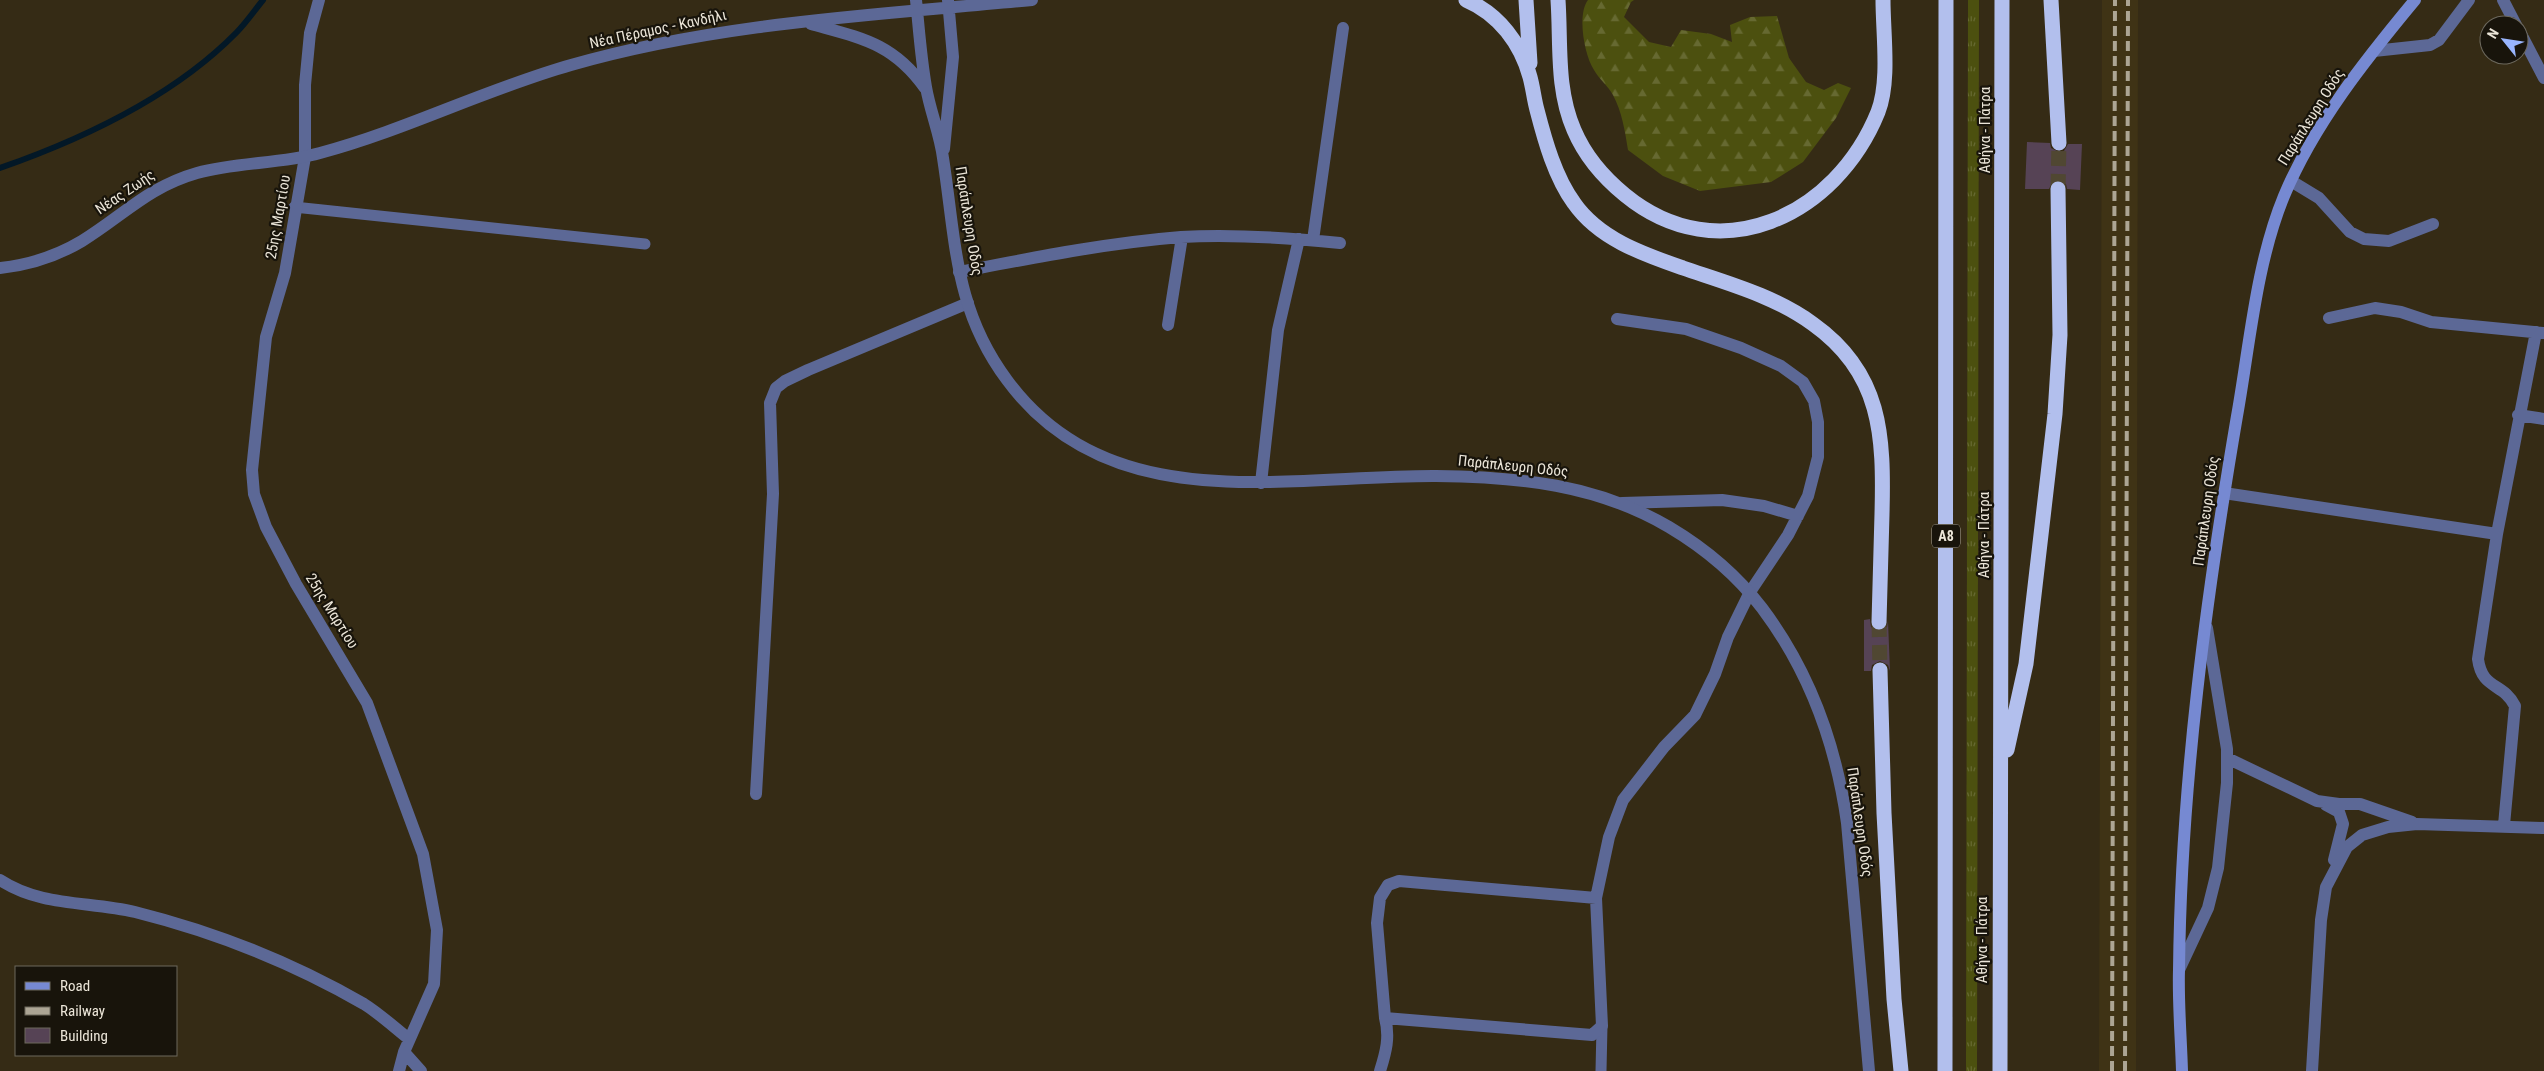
<svg xmlns="http://www.w3.org/2000/svg" width="2544" height="1071" viewBox="0 0 2544 1071" font-family="'Roboto Condensed',sans-serif">
<style>
.built{fill:#3f3315}
.grass{fill:url(#grass-tufts)}
.forest{fill:url(#forest-firs)}
.lines{fill:none;stroke-linecap:round;stroke-linejoin:round}
.stream{stroke:#031827;stroke-width:6}
.building{fill:#564355}
.motorway-tunnel{stroke:#504732;stroke-width:15;stroke-dasharray:15 8;stroke-linecap:butt}
.service{stroke:#5c6896;stroke-width:11}
.minor{stroke:#5c6896;stroke-width:12}
.tertiary{stroke:#5c6896;stroke-width:12}
.secondary{stroke:#7689d2;stroke-width:12}
.motorway{stroke:#b2bfed;stroke-width:15}
.rail{stroke:#aca594;stroke-width:4;stroke-dasharray:10 5;stroke-linecap:butt}
.labels{text-anchor:middle;stroke-width:4.5;stroke-linejoin:round;paint-order:stroke}
.shield{fill:#18140b;stroke:#aca69a;stroke-width:1}
.shield-label{font-size:14px;font-weight:bold;fill:#ebe5d8}
.street-label{font-size:15px;fill:#ebe5d8;stroke:#18140b}
</style>
<defs>
<pattern id="grass-tufts" width="24" height="20" patternUnits="userSpaceOnUse" patternTransform="scale(1.25)"><rect width="24" height="20" fill="#4c500f"/><path d="M3 7l-1-3M5 7V3M7 7l1-3M15 17l-1-3M17 17v-4M19 17l1-3" fill="none" stroke="#666931"/></pattern>
<pattern id="forest-firs" width="22" height="20" patternUnits="userSpaceOnUse" patternTransform="scale(1.25)"><rect width="22" height="20" fill="#4c500f"/><path d="M5 1l3.5 6h-7zM16 11l3.5 6h-7z" fill="#666931"/></pattern>
</defs>
<rect width="100%" height="100%" fill="#352b15"/>
<path class="built" d="M2102,0H2138L2136,1071H2099Z"/>
<path class="grass" d="M1968,0H1979L1977,1071H1966Z"/>
<path class="forest" d="M1588,0H1634L1631,2L1624,17L1649,42L1671,47L1681,30L1711,34L1732,42L1730,25L1750,17L1777,16L1789,58L1806,82L1824,90L1838,83L1851,88L1836,118L1803,162L1771,182L1700,191L1663,176L1628,150C1625,131 1622,112 1613,95C1608,86 1599,79 1594,70C1584,55 1577,14 1588,0Z"/>
<g class="lines">
<path class="stream" d="M0,168C83,139 174,96 236,33C246,23 254,11 263,0"/>
</g>
<path class="building" d="M2027,142L2050,143L2051,148L2059,152L2064,151L2068,144H2082L2080,190L2067,189L2066,184L2058,180L2053,181L2049,189H2025Z
M1870,619L1871,627L1878,631L1887,627L1888,621L1890,671L1888,665L1880,661L1872,665L1871,671H1864V620Z"/>
<g class="lines">
<path class="motorway-tunnel" d="M2058,189L2059,143
M1879,622L1880,670"/>
<path class="service" d="M294,207L645,244
M1601,1071L1602,1026"/>
<path class="minor" d="M319,0L310,33L305,85V157L285,273L266,337L252,470L254,494L266,527L296,584L367,703L423,854L437,930L434,984L404,1052L399,1071
M2503,0L2516,25
M2519,30L2544,78
M2374,51L2430,45L2439,40L2469,0
M2291,181L2319,198L2350,232L2364,239L2389,241L2433,224
M1313,240L1343,28
M959,272C1032,258 1106,243 1181,237C1230,234 1291,238 1340,243
M2329,318L2375,308L2401,312L2431,322L2543,333
M1168,325L1182,237
M2518,415L2544,419
M1261,483L1278,330L1299,239
M2224,493L2497,534
M1622,503L1722,500L1764,506L1798,516
M2227,758L2317,801L2339,804H2360L2412,822
M756,794L773,494L770,403L776,388L785,381L808,370L968,303
M2326,805L2339,812L2343,824L2334,860
M2504,825L2515,706C2503,682 2482,690 2478,659L2497,534L2536,332
M0,880C41,907 89,901 135,912C215,932 293,963 364,1004C380,1014 395,1028 409,1039
M2179,970L2208,908L2218,868L2227,783V749L2207,628
M1385,1018L1592,1035L1602,1026L1596,898L1609,837L1623,800L1664,747L1695,715L1715,674L1728,637L1750,592L1788,535L1808,496L1818,457V422L1814,401L1803,382L1781,366L1741,348L1686,329L1617,319
M404,1052L421,1071
M1380,1071C1386,1052 1390,1037 1385,1018L1377,923L1380,898L1388,885L1399,881L1596,898
M2312,1071L2321,920L2326,887L2347,847L2362,835L2388,827L2417,824L2544,828"/>
<path class="tertiary" d="M916,0C919,29 921,59 926,87C930,111 940,134 943,158C956,241 954,309 1007,380C1110,520 1288,475 1436,476C1519,477 1596,484 1669,527C1706,549 1736,574 1762,608C1810,672 1836,744 1847,823L1869,1071
M811,24C861,38 893,43 925,88
M944,149L953,57L948,0
M0,268C29,265 57,256 82,241C124,215 148,187 197,173C238,162 280,164 320,153C406,130 486,89 571,65C721,22 878,15 1032,0"/>
<path class="secondary" d="M2182,1071C2181,1037 2178,1003 2179,970C2181,784 2206,598 2237,416C2250,343 2256,264 2284,196C2314,124 2366,59 2415,0"/>
<path class="motorway" d="M1466,0C1499,14 1521,44 1530,77C1533,88 1534,99 1537,110C1545,141 1555,177 1574,203C1599,239 1643,254 1683,268C1727,283 1775,296 1813,324C1882,373 1884,436 1882,514C1881,550 1880,586 1879,622
M1526,0L1530,63
M1558,0C1561,44 1556,89 1574,130C1585,156 1603,177 1625,195C1719,272 1836,216 1878,112C1890,81 1883,34 1883,0
M2051,0L2059,143
M1880,670L1884,813L1894,999L1901,1071
M2007,750L2026,664L2055,414L2060,335L2058,189
M1945,1071L1946,0
M2000,1071L2002,0"/>
<path class="rail" d="M2112,1071L2115,0
M2125,1071L2128,0"/>
</g>
<g class="labels">
<rect class="shield" x="1932" y="524.5" width="28" height="23" rx="4"/>
<g class="shield-label">
<text x="1946" y="541">Α8</text>
</g>
<g class="street-label">
<text transform="translate(658 29) rotate(-12)" y="5">Νέα Πέραμος - Κανδήλι</text>
<text transform="translate(2311 117) rotate(-58)" y="5">Παράπλευρη Οδός</text>
<text transform="translate(1985 130) rotate(-90)" y="5">Αθήνα - Πάτρα</text>
<text transform="translate(125 192) rotate(-34)" y="5">Νέας Ζωής</text>
<text transform="translate(278 217) rotate(-80)" y="5">25ης Μαρτίου</text>
<text transform="translate(969 221) rotate(81)" y="5">Παράπλευρη Οδός</text>
<text transform="translate(1513 466) rotate(6)" y="5">Παράπλευρη Οδός</text>
<text transform="translate(2206 511) rotate(-82)" y="5">Παράπλευρη Οδός</text>
<text transform="translate(1984 535) rotate(-90)" y="5">Αθήνα - Πάτρα</text>
<text transform="translate(332 611) rotate(58)" y="5">25ης Μαρτίου</text>
<text transform="translate(1860 822) rotate(82)" y="5">Παράπλευρη Οδός</text>
<text transform="translate(1982 940) rotate(-90)" y="5">Αθήνα - Πάτρα</text>
</g>
</g>
<rect x="15" y="966" width="162" height="90" fill="#18140b" stroke="#6c685d"/>
<rect x="25" y="982" width="25" height="8" fill="#7689d2" stroke="#6c685d"/>
<text x="60" y="991" font-size="15" fill="#ebe5d8">Road</text>
<rect x="25" y="1007" width="25" height="8" fill="#aca594" stroke="#6c685d"/>
<text x="60" y="1016" font-size="15" fill="#ebe5d8">Railway</text>
<rect x="25" y="1028" width="25" height="15" fill="#564355" stroke="#6c685d"/>
<text x="60" y="1041" font-size="15" fill="#ebe5d8">Building</text>
<g transform="translate(2504 40) rotate(300)"><circle r="24" fill="#18140b" stroke="#6c685d"/>
<path d="M0-4L9 19L0 12L-9 19Z" fill="#99b5fd"/>
<text y="-8" font-size="14" font-weight="bold" text-anchor="middle" fill="#ebe5d8">N</text>
</g>
</svg>
